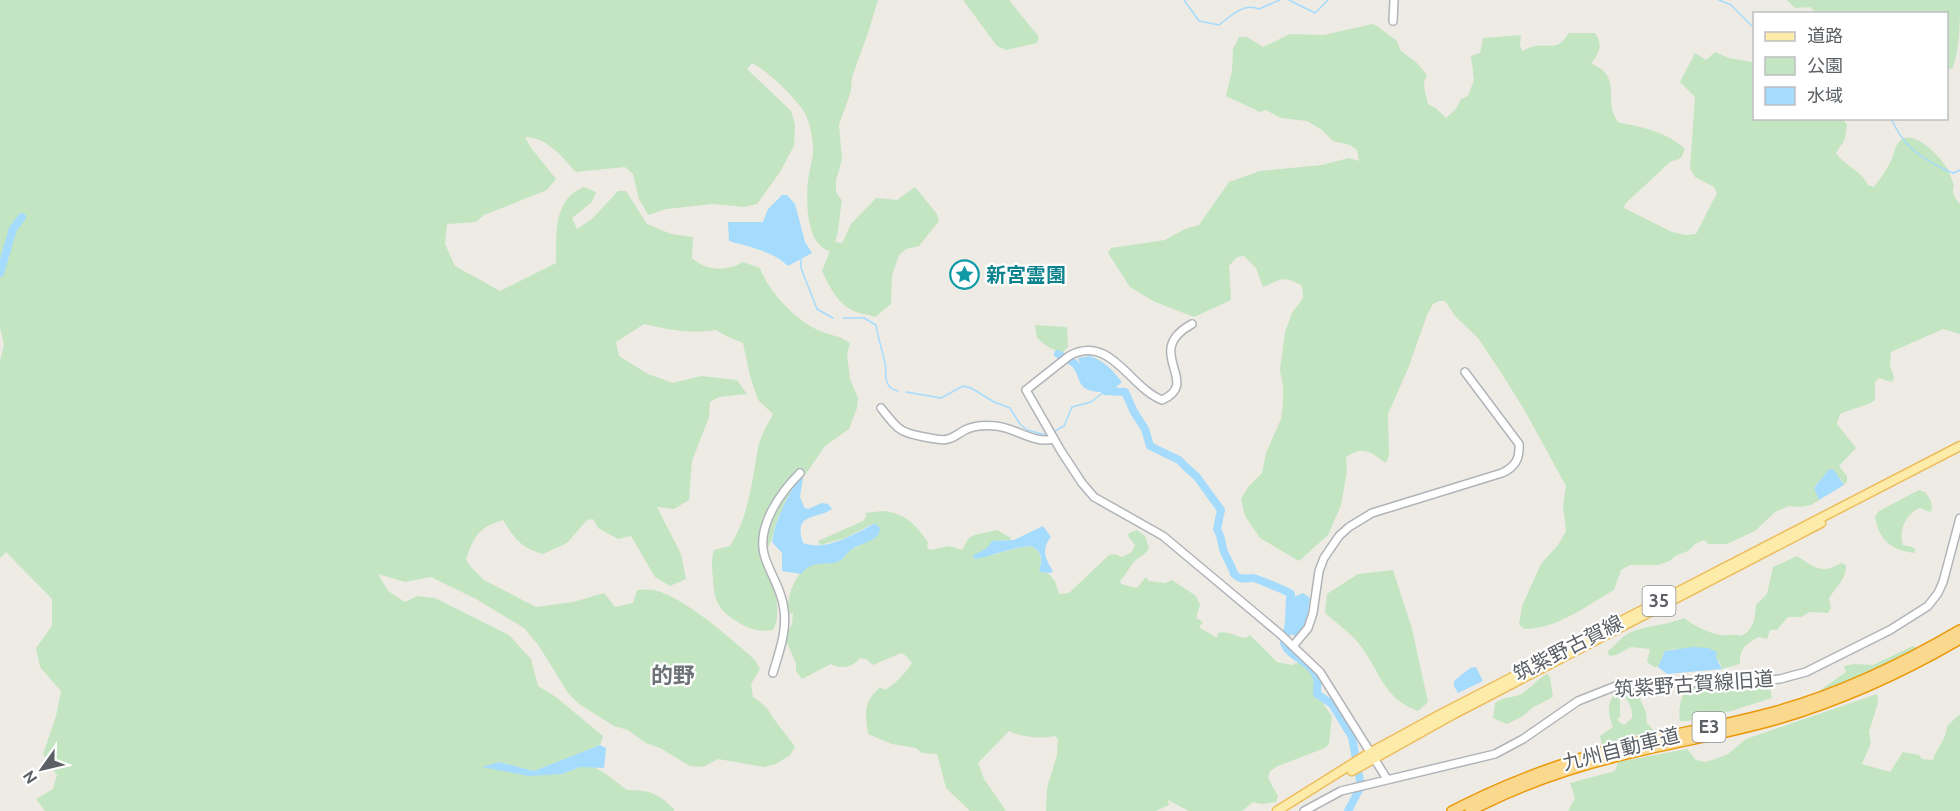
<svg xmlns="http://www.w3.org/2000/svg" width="1960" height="811" viewBox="0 0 1960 811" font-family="Ubuntu,'Noto Sans JP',sans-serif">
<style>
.green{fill:#c3e5c1}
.water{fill:#a5dbfd}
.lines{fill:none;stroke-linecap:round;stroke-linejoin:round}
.stream{stroke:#a5dbfd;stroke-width:1.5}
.river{stroke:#a5dbfd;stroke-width:8}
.secondary-casing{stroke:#b0b4b9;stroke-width:10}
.primary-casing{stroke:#edbd5d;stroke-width:11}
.highway-casing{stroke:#eb9707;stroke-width:12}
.secondary{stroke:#fff;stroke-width:7}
.primary{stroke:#fdebaa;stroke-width:8}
.highway{stroke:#fad98f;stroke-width:9}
.labels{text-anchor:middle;stroke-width:4.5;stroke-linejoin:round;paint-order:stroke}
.shield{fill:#fff;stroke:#8d9092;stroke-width:1.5}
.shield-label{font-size:18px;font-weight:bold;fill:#5c6064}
.culture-label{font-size:20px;font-weight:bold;fill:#0d838f;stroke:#fff;text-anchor:start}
.street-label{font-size:20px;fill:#5c6064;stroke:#fff}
.quarter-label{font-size:22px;font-weight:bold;fill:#6d7276;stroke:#fff}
</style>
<rect width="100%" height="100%" fill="#eeebe4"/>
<path class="green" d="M0,0H878L868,33L852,77L851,91L839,125L842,159L836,181V192L842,201C839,216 840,229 835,242L842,243L851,224L876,198L897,200L915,187L937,214L939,221L919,246L906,249L899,255L892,275L891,304L875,317C868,314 858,314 852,310C836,302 829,285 822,271L830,251C806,245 806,202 808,182C809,170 814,157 813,145C812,135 809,118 803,110C792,95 768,71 752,63L747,69L791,111L795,125L794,146L780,172L757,204L745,207L713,204L666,209L648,215L639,199L633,174L625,167L576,172C562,157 547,137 525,137L531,148L556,179L547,190L484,215L476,222L447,224L445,244L455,266L500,291L556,263C557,234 552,200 584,187L596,192L592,202L572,218L577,229L592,219L618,191H626L647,224L671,234L693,237L692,258C706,271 726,272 743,262L760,268C768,291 796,321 820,331C832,336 839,335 850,343L847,354L850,379L858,398L857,408L849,429L825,446L803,478L798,479C790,494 781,508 776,524C773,534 772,542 766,551C771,571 784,613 773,630C760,632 752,630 741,624C719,611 714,603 713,578C712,568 711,560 714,550L730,546C749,516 752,481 758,448C760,436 768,424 773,414L758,400L750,376L743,343L726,336L716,330C691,334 669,330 644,324L616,342L619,356L648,374L673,383L701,376L737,380L747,394L719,397L710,402L709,417L692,461L689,500L674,509L657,507L681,554L686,579L670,586L655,577L631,536L618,539L598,528L593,519L587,520L567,543L543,554C521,548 515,539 503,520C478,528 475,535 466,559L469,565L484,580L536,607L573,602L604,593L615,607L633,603L637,590C645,589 654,589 661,592C692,604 729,637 754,659L760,669L751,684L753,697C771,709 768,712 780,727C785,734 790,739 795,747L790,755L776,764L764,767L718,759L703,767L690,766L660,748L646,743L628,730L614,726L579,704L568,693L539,646L524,628L476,599L431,577L405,582L378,574L388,591L405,602L417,596L435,598L509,635L531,659L538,686L556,697L603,736L600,745L534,771L499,762L484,767L562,774L580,767H594L606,774L627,790C649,790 658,793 674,809V811H45L36,799L53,789L57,775L43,754L56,716L61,691L40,667L36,648L52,626V599L6,552L0,558V361L4,345L0,328Z
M963,0H1009L1039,37L1037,43L1006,50L997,46Z
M1787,0H1960C1960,21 1960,51 1952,69L1947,68L1946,14L1817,13L1810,7L1795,8Z
M1372,24L1377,26L1397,41L1401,51L1417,63L1427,75C1421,84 1426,94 1428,104L1437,109L1446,118L1456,109L1461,99L1468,96L1474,80L1471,56L1480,53L1483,38L1521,35L1520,45L1522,51C1527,49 1532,46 1536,46C1554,44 1557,51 1569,33H1595C1603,44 1600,53 1591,63C1596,66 1604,70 1607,75C1616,92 1605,105 1619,123C1641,126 1669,133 1685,149L1681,158L1670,162L1625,204L1624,208L1672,232L1686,235L1696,234L1717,193L1714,187L1695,177L1690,168L1695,97L1680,82L1695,53L1706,60L1715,52L1729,58L1752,62L1754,64V118L1843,119L1847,125L1845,139L1836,153C1847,168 1860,169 1868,185L1874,187C1881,178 1887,169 1892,159C1894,153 1895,146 1899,142C1911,127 1937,154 1944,164C1949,170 1951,178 1954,185C1951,193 1955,198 1960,204V334L1943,329L1891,352L1890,366L1894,377L1892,382L1879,378L1875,382V400C1864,408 1852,408 1840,414L1837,424L1856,448L1839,466L1847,476V482L1844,485L1840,478L1818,482L1814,488L1819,500L1811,505L1800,507L1789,506L1775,512L1755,531L1727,544H1708L1704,540L1695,544L1688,551L1675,556L1670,561L1658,565H1630L1621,570L1614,590C1586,606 1557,629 1524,629L1519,624L1522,606L1541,564L1558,545L1566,531L1563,506L1566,486L1525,411L1502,374L1478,338L1455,316L1445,301H1439L1433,304L1427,315L1409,366L1388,414L1389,455L1386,463C1370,452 1364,445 1346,457L1347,471L1341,505L1328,535L1299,561L1260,538L1245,516L1241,499L1248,487L1262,473L1266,453L1281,419L1283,403V386L1280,370L1285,332L1292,313L1303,298L1302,286C1284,275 1281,279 1263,287L1256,268L1244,256L1237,257L1229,266L1231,300L1194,317L1155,302L1130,287L1108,253L1111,248L1165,240L1185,229L1199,225L1229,182L1260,171L1322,165L1349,158L1359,161L1357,150L1350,145L1333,141L1322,130L1307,121L1281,118L1266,110L1260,112L1226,96L1232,71L1233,49L1239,37H1247L1263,47L1290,34L1324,35Z
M1035,325L1067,327L1068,347L1063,352C1053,351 1045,345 1037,338Z
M1919,490L1925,492L1931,501L1932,509L1930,512L1920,508C1906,513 1898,531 1903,545L1912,547L1916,550L1914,553C1891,550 1878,539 1875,516L1879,511Z
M883,511C905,513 915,524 928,542L927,547L930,550L949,546L962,550L968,539L974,535L997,530L1011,538L1010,541L1002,540L973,556C992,559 1011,547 1031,546C1043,552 1042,561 1039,572L1048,573L1055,581L1059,594L1069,593L1109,555L1115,554L1122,557L1132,552L1135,545L1128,536L1129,533L1137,530L1145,536L1149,548C1145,556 1140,556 1135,561C1130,566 1126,575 1120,581L1121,584L1137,588L1146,577L1149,581L1165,583L1172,580L1196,596L1200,605L1196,618L1203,622L1199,627L1217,638L1218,633C1227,630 1236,637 1246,638L1250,635L1277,662L1292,665L1296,663L1305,664L1316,676C1315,693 1322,703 1332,716L1329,744L1325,748L1278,766L1270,771L1268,778L1278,796L1276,802L1262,804L1253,802L1242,811H1189L1168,800L1169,805L1156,811H1046L1047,788L1057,755L1058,739L1055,736C1043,739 1019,737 1009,731L978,763L984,779L1006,811H970L946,788L937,754L922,753L916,748L892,744L868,734C865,712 863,703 880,687L885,690C895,684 906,673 912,663L905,655L901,653L873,665L866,659L860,658C853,667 841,670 831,664L802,679L796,671V663L784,636L792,624L793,613L787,615C788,596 793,573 812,565C821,562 832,562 841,560L849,551L868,541L874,523L845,538L820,545L818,541L863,521L866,517L865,513Z
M1797,556C1814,567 1822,575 1841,563L1846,565C1847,577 1836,588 1829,598L1831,608L1828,613L1810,612L1801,617H1788L1777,630H1770L1767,639L1758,637C1746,644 1739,649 1740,664L1722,669L1720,662L1708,648L1675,649L1665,651L1658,667H1654L1647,662L1650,649L1631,647L1616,655L1610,656L1607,652C1615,646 1620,638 1629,633C1645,625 1666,626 1684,618C1694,626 1709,633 1721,635C1728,636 1734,633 1741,636C1754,630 1755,618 1756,605L1767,594L1773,567Z
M1393,570L1412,629L1428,702L1418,711C1384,699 1380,672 1360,645C1351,633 1336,623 1325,613L1327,594L1358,574Z
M1913,646L1917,648L1868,673L1819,691L1846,672L1844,666L1854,664L1873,665Z
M1547,674L1550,677L1553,697L1532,708L1523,716L1507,724L1493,718L1495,703C1504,696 1516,698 1523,693C1532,687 1536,680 1547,674Z
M1769,684L1772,698L1731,711L1688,721H1680C1678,709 1681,695 1688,686Z
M1643,687L1645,690L1639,697L1646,712L1647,723L1654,731L1602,744L1600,736L1613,727C1609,716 1606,707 1613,696L1617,695L1620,698V717L1617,720L1624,725L1632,718C1633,704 1626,701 1621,690Z
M1877,694L1878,703L1869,732L1871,743L1862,764L1890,772L1903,752L1919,755L1922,759L1933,760C1937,746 1946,741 1947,726L1960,714V811H1568L1575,798L1570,783L1615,771L1618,762L1687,749L1696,760L1705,762L1715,759L1728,754L1746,739Z"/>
<path class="water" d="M782,195H787L795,204L805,242L812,253L788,266C773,251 749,247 729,241L728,222H763L768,209Z
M1090,356C1106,362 1112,370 1122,382L1115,388C1086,384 1088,385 1078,358Z
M1829,469L1834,470L1844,485L1819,500L1814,488Z
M803,478L800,497L804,507L808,509L822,503L828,504L832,509C816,520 793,512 803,543C825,552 855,534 875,523L880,528C880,542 861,542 851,550C847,552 844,558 841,560C831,568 814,557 801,574L782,571V553L772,542C775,519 787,499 798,479Z
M1043,526L1051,537C1041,549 1045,559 1053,571L1051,573L1039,572C1042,561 1044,552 1031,546C1012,547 994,556 975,559L972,556L987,548L992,541L1014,540Z
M1303,593L1310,598C1308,613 1307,625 1296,636L1290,634C1293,622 1290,609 1294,597Z
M1693,647L1708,648L1717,652L1716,657L1722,669L1667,674L1658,667L1665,651Z
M1476,667L1483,681L1458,693L1454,686V681L1470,668Z
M600,745L606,748L604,768L580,767L562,774L529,776L482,767L499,762L534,771Z"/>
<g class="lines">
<path class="stream" d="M1184,0L1199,21L1219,25C1231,16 1244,2 1259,9L1280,0
M1289,0L1315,13L1328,0
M1719,0L1731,5L1754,28
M1891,118C1903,147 1922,159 1950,172L1954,173L1960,170
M801,258V268L817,309L833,318
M843,318H864L876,325C878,338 882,350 885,363C887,369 884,376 887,382C889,388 892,389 898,391
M906,392L941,398L963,386L971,388L994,402L1010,408L1020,424L1027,430L1046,435
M1055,431L1064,426L1072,407L1091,402L1105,391"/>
<path class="river" d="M0,273L13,229L22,217
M1058,354C1064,357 1071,360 1075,364C1086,375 1077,388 1102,388L1105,391L1125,392L1134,412L1145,429L1150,446L1179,460L1187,468L1197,477L1221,510L1217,529C1222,537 1221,543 1224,552C1227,559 1232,566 1234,574C1241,581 1245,578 1253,578C1256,578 1289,592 1291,594C1288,607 1291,620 1287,633
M1284,643C1289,658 1314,662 1317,679C1318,683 1317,689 1317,694L1332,704L1352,737L1361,786L1348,811"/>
<defs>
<path id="secondary" d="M1393,21L1394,0
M1192,324C1141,352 1203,382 1162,400C1130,388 1110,333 1069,356L1026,390L1061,451L1082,483L1094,497L1163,536L1279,633L1320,672L1387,779
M881,408C899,431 900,433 930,438C936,439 942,441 948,439C954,438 959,433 965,430C975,425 985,425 996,426C1017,428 1032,444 1054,439
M1293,646L1308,628L1313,613L1319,571L1324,558L1339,536L1349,527L1372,513L1502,473C1515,467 1520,459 1519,444L1465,372
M773,673C779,652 787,632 784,610C782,589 769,573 764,554C757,525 781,492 800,473
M1304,811L1341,791L1495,754L1523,739L1578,701L1616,686L1638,684L1755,681L1780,679L1806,672L1890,630L1928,606L1938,593L1943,582L1960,518"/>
<path id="primary" d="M1352,771L1454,714L1821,523
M1277,811L1371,752L1439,715L1960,446"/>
<path id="highway" d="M1452,811C1510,781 1571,759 1635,743C1683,732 1731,724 1777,711C1842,693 1902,664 1960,630
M1470,811C1521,784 1575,766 1631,753C1680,741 1730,733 1778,719C1842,700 1902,673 1960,639"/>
</defs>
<use href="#secondary" class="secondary-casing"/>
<use href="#primary" class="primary-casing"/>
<use href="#highway" class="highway-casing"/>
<use href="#secondary" class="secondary"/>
<use href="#primary" class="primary"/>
<use href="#highway" class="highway"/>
</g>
<defs>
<symbol id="sight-ring" viewBox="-11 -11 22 22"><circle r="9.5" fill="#fff" stroke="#0f9aa8" stroke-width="1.5"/><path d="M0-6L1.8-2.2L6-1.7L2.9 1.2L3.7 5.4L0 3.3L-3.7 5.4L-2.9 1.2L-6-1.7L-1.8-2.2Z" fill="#0f9aa8"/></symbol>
</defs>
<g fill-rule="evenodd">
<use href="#sight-ring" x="948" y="258" width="33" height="33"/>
</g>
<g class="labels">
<g class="shield">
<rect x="1642.5" y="586" width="33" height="30" rx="4.5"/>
<rect x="1692.5" y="712" width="33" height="30" rx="4.5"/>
</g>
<g class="shield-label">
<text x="1659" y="607">35</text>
<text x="1709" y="733">E3</text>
</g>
<g class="culture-label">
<text x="986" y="282">新宮霊園</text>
</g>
<g class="street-label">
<text transform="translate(1568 648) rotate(-27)" y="7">筑紫野古賀線</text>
<text transform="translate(1694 684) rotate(-4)" y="7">筑紫野古賀線旧道</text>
<text transform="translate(1621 749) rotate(-14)" y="7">九州自動車道</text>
</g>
<g class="quarter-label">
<text x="673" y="683">的野</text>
</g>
</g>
<rect x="1753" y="12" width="195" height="108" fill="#ffffff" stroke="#bebfc1" stroke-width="1.5"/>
<rect x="1765" y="32" width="30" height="9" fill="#fdebaa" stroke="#bebfc1" stroke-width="1.5"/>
<text x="1807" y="42" font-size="18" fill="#5c6064">道路</text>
<rect x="1765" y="57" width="30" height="18" fill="#c3e5c1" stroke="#bebfc1" stroke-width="1.5"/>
<text x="1807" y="72" font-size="18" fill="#5c6064">公園</text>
<rect x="1765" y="87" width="30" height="18" fill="#a5dbfd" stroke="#bebfc1" stroke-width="1.5"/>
<text x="1807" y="102" font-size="18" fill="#5c6064">水域</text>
<g transform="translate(42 769) rotate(236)" stroke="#ffffff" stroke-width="4.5" paint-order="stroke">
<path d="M0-4.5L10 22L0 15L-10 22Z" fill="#5c6064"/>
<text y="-9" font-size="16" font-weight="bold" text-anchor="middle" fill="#5c6064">N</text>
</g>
</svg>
